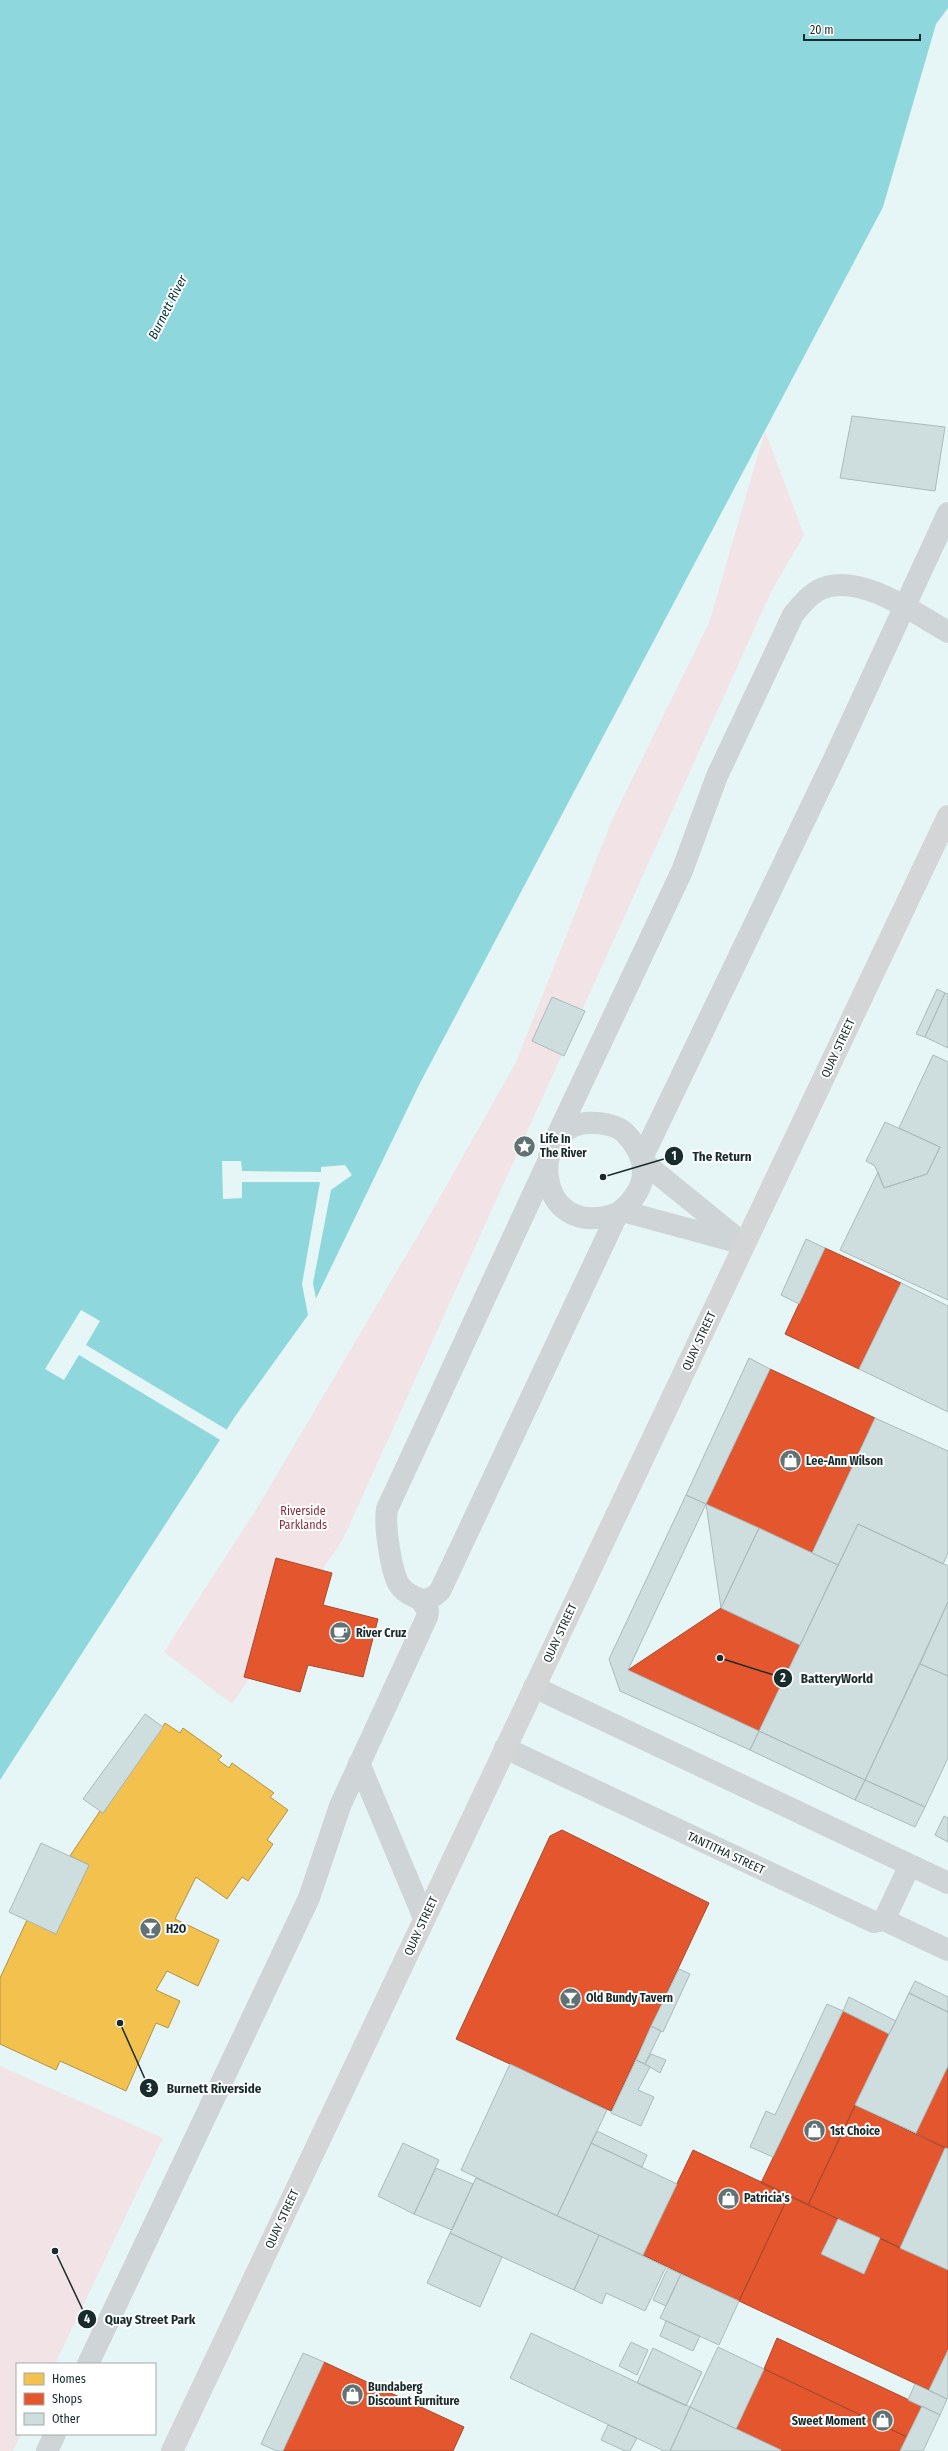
<svg xmlns="http://www.w3.org/2000/svg" width="948" height="2451" viewBox="0 0 948 2451" font-family="'Fira Sans Condensed',sans-serif">
<style>
.green{fill:#f1e3e6}
.water{fill:#8ed7dc}
.pier{fill:#e6f5f6}
.homes{fill:#f2c14e;stroke:#b19444}
.shops{fill:#e4572e;stroke:#a74a2e}
.building{fill:#ceddde;stroke:#abbabb}
.lines{fill:none;stroke-linecap:round;stroke-linejoin:round}
.minor{stroke:#cfd5d6;stroke-width:22}
.major{stroke:#d4d5d6;stroke-width:22}
.labels{text-anchor:middle;stroke-width:4;stroke-linejoin:round;paint-order:stroke}
.street-label{font-size:12px;fill:#182b2d;stroke:#fff}
.poi-label{font-size:12px;font-weight:bold;fill:#182b2d;stroke:#fff;text-anchor:start}
.park-label{font-size:12px;fill:#882f3e;stroke:#fff}
.water-label{font-size:13px;font-style:italic;fill:#013236;stroke:#fff}
.leader{fill:none;stroke:#182b2d;stroke-width:1.5}
.callout-dot{fill:#182b2d;stroke:#fff;stroke-width:1.5}
.mark-label{font-size:12px;text-anchor:middle;font-weight:bold;fill:#fff}
.callout-label{font-size:13px;text-anchor:middle;font-weight:bold;fill:#182b2d;stroke:#fff;stroke-width:4;stroke-linejoin:round;paint-order:stroke}
</style>
<rect width="100%" height="100%" fill="#e6f5f6"/>
<path class="green" d="M765,431L804,535L771,592L343,1539L232,1704L164,1652L259,1505L427,1220L516,1062L613,818L709,623Z
M0,2066L163,2138L55,2364H17V2434H21L13,2451H0Z"/>
<path class="water" d="M0,0H948V8L936,24L883,207L419,1085L308,1315L236,1415L0,1780Z"/>
<path class="pier" d="M222,1161H241L242,1171L321,1172V1167L345,1165L352,1175L331,1190L313,1283L316,1299L308,1315L302,1284L320,1182H242V1198L223,1199Z
M81,1310L100,1321L86,1345L229,1431L222,1441L79,1355L64,1380L45,1369Z"/>
<path class="homes" d="M165,1723L180,1733L183,1728L222,1756L218,1760L229,1768L232,1763L274,1793L270,1797L288,1810L267,1840L273,1844L248,1881L242,1877L227,1899L196,1877L175,1919L219,1940L198,1986L167,1971L156,1990L180,2001L168,2028L156,2023L126,2091L60,2061L56,2070L0,2044V1978L27,1920L56,1934L89,1865L70,1856L100,1811L103,1813Z"/>
<path class="shops" d="M825,1248L901,1283L859,1369L785,1334Z
M770,1369L875,1418L812,1553L706,1504Z
M276,1558L332,1573L323,1605L378,1619L363,1677L308,1665L300,1692L244,1677Z
M721,1608L800,1645L759,1731L628,1670Z
M562,1830L709,1903L611,2111L456,2039L550,1836Z
M843,2011L889,2034L808,2205L761,2183Z
M948,2066V2149L916,2133Z
M855,2105L945,2148L900,2248L808,2205Z
M693,2150L789,2195L739,2301L643,2255Z
M789,2195L838,2219L821,2254L864,2274L880,2238L948,2270V2350L929,2390L739,2301Z
M777,2338L922,2406L907,2437L764,2369Z
M324,2362L464,2427L453,2451H283Z
M764,2369L907,2437L900,2451H783L736,2429Z"/>
<path class="building" d="M852,416L945,427L935,491L840,478Z
M937,989L945,993L925,1037L916,1034Z
M945,993L948,994V1048L925,1037Z
M552,997L585,1011L564,1056L532,1041Z
M933,1055L948,1062V1300L840,1250L878,1172L884,1188L927,1174L940,1147L899,1128Z
M885,1122L940,1147L927,1174L884,1188L875,1166L866,1161Z
M806,1239L825,1248L799,1304L781,1295Z
M901,1283L948,1306V1412L859,1369Z
M749,1358L770,1369L706,1504L686,1495Z
M875,1418L948,1451V1553L943,1564L858,1524L838,1565L812,1553Z
M686,1495L706,1504L628,1670L759,1731L750,1750L620,1691L609,1659Z
M706,1504L759,1528L721,1608Z
M858,1524L948,1566V1602L865,1780L759,1731Z
M759,1528L838,1565L800,1645L721,1608Z
M948,1602V1676L920,1664Z
M920,1664L948,1676V1758L925,1807L865,1780Z
M145,1714L163,1727L103,1813L83,1799Z
M759,1731L865,1780L855,1800L750,1750Z
M865,1780L925,1807L915,1827L855,1800Z
M944,1816L948,1818V1842L935,1835Z
M41,1843L89,1865L56,1934L9,1912Z
M679,1969L690,1974L663,2032L651,2026Z
M915,1981L948,1997V2012L909,1993Z
M909,1993L948,2012V2066L916,2133L855,2105Z
M849,1997L896,2021L889,2034L843,2011Z
M827,2004L843,2011L773,2157L750,2147L766,2111L775,2115Z
M651,2026L661,2031L645,2064L636,2060Z
M651,2054L666,2060L660,2073L645,2064Z
M636,2060L650,2067L638,2090L654,2097L641,2126L611,2113Z
M510,2064L607,2110L557,2216L461,2170Z
M597,2131L647,2155L642,2167L591,2143Z
M403,2143L439,2160L414,2214L378,2196Z
M591,2143L677,2184L643,2255L557,2216Z
M945,2148L948,2149V2270L900,2248Z
M436,2168L473,2184L452,2230L414,2214Z
M476,2178L599,2235L574,2290L450,2233Z
M838,2219L880,2238L864,2274L821,2254Z
M450,2233L502,2257L480,2307L427,2283Z
M599,2235L666,2267L645,2311L606,2293L602,2304L574,2290Z
M668,2268L681,2274L666,2306L653,2300Z
M681,2274L739,2301L719,2345L660,2318Z
M666,2321L700,2336L693,2351L660,2336Z
M531,2333L690,2407L670,2451H664L510,2378Z
M631,2342L648,2350L637,2375L619,2366Z
M718,2347L764,2369L736,2429L690,2407Z
M653,2348L702,2372L686,2406L637,2383Z
M948,2350V2398L947,2399L929,2390Z
M303,2353L324,2362L283,2451H277L261,2444Z
M915,2384L947,2399L940,2415L908,2400Z
M922,2406L940,2415L923,2451H900Z
M690,2407L781,2450L780,2451H670Z
M608,2425L637,2438L630,2451H625L601,2440Z"/>
<g class="lines">
<path class="minor" d="M554,1142L682,871L717,776L793,615C800,606 809,595 819,590C857,570 916,614 948,632
M642,1158L834,759L948,513
M547,1164L387,1509C384,1525 391,1569 398,1583C402,1590 408,1594 415,1597C425,1602 432,1599 440,1591L618,1213C648,1190 652,1161 625,1133C618,1126 607,1124 597,1123C525,1116 531,1245 618,1213
M622,1211L744,1244L642,1161
M534,1687L948,1883
M505,1748L874,1922L884,1920L948,1950
M359,1763L424,1918
M884,1920L910,1865
M88,2364L309,1898L340,1806L427,1617L428,1611L421,1600
M47,2451L55,2434"/>
<path class="major" d="M172,2451L948,816"/>
</g>
<defs>
<symbol id="sight-disc" viewBox="-11 -11 22 22"><circle r="9.5" fill="#607273" stroke="#fff"/><path d="M0-6L1.8-2.2L6-1.7L2.9 1.2L3.7 5.4L0 3.3L-3.7 5.4L-2.9 1.2L-6-1.7L-1.8-2.2Z" fill="#fff"/></symbol>
<symbol id="shop-disc" viewBox="-11 -11 22 22"><circle r="9.5" fill="#607273" stroke="#fff"/><path d="M-5-2.5h2.3a2.7 3.5 0 0 1 5.4 0H5L5.5 6h-11ZM-1.5-2.5h3a1.5 2.3 0 0 0-3 0Z" fill="#fff"/></symbol>
<symbol id="cafe-disc" viewBox="-11 -11 22 22"><circle r="9.5" fill="#607273" stroke="#fff"/><path d="M-5.5-4.5H6V0H3Q3 3.5 0 3.5H-2.5Q-5.5 3.5-5.5 0ZM3-3.2v2h1.7v-2ZM-6 4.5H4V6H-6Z" fill="#fff"/></symbol>
<symbol id="bar-disc" viewBox="-11 -11 22 22"><circle r="9.5" fill="#607273" stroke="#fff"/><path d="M-6-5H6L.8 .8V4.5H3.5V6h-7V4.5H-.8V.8Z" fill="#fff"/></symbol>
</defs>
<g fill-rule="evenodd">
<use href="#sight-disc" x="512" y="1134" width="25" height="25"/>
<use href="#shop-disc" x="778" y="1448" width="25" height="25"/>
<use href="#cafe-disc" x="328" y="1620" width="25" height="25"/>
<use href="#bar-disc" x="138" y="1916" width="25" height="25"/>
<use href="#bar-disc" x="558" y="1986" width="25" height="25"/>
<use href="#shop-disc" x="802" y="2118" width="25" height="25"/>
<use href="#shop-disc" x="716" y="2186" width="25" height="25"/>
<use href="#shop-disc" x="340" y="2382" width="25" height="25"/>
<use href="#shop-disc" x="870" y="2408" width="25" height="25"/>
</g>
<g class="labels">
<g class="street-label">
<text transform="translate(838 1048) rotate(-65)" y="4">QUAY STREET</text>
<text transform="translate(699 1341) rotate(-65)" y="4">QUAY STREET</text>
<text transform="translate(560 1633) rotate(-65)" y="4">QUAY STREET</text>
<text transform="translate(726 1853) rotate(25)" y="4">TANTITHA STREET</text>
<text transform="translate(421 1926) rotate(-65)" y="4">QUAY STREET</text>
<text transform="translate(282 2219) rotate(-65)" y="4">QUAY STREET</text>
</g>
<g class="poi-label">
<text x="540" y="1143">Life In<tspan x="540" dy="14">The River</tspan></text>
<text x="806" y="1465">Lee-Ann Wilson</text>
<text x="356" y="1637">River Cruz</text>
<text x="166" y="1933">H2O</text>
<text x="586" y="2002">Old Bundy Tavern</text>
<text x="830" y="2135">1st Choice</text>
<text x="744" y="2202">Patricia's</text>
<text x="368" y="2391">Bundaberg<tspan x="368" dy="14">Discount Furniture</tspan></text>
<text x="866" y="2425" text-anchor="end">Sweet Moment</text>
</g>
<g class="park-label">
<text x="303" y="1515">Riverside<tspan x="303" dy="14">Parklands</tspan></text>
</g>
<g class="water-label">
<text transform="translate(167 307) rotate(-63)" y="5">Burnett River</text>
</g>
</g>
<path class="leader" d="M603 1177L674 1156M720 1658L783 1678M120 2023L149 2088M55 2251L87 2319"/>
<g class="callout-dot">
<circle cx="603" cy="1177" r="4"/>
<circle cx="720" cy="1658" r="4"/>
<circle cx="120" cy="2023" r="4"/>
<circle cx="55" cy="2251" r="4"/>
<circle cx="674" cy="1156" r="10"/>
<circle cx="783" cy="1678" r="10"/>
<circle cx="149" cy="2088" r="10"/>
<circle cx="87" cy="2319" r="10"/>
</g>
<g class="mark-label">
<text x="674" y="1160">1</text>
<text x="783" y="1682">2</text>
<text x="149" y="2092">3</text>
<text x="87" y="2323">4</text>
</g>
<g class="callout-label">
<text x="722" y="1161">The Return</text>
<text x="837" y="1683">BatteryWorld</text>
<text x="214" y="2093">Burnett Riverside</text>
<text x="150" y="2324">Quay Street Park</text>
</g>
<rect x="16" y="2363" width="140" height="72" fill="#ffffff" stroke="#a3aaab"/>
<rect x="24" y="2373" width="20" height="12" fill="#f2c14e" stroke="#a3aaab"/>
<text x="52" y="2383" font-size="12" fill="#182b2d">Homes</text>
<rect x="24" y="2393" width="20" height="12" fill="#e4572e" stroke="#a3aaab"/>
<text x="52" y="2403" font-size="12" fill="#182b2d">Shops</text>
<rect x="24" y="2413" width="20" height="12" fill="#ceddde" stroke="#a3aaab"/>
<text x="52" y="2423" font-size="12" fill="#182b2d">Other</text>
<path d="M804 34v6h116v-6" fill="none" stroke="#182b2d" stroke-width="2"/>
<text x="810" y="34" font-size="12" fill="#182b2d" stroke="#ffffff" stroke-width="3" paint-order="stroke">20 m</text>
</svg>
